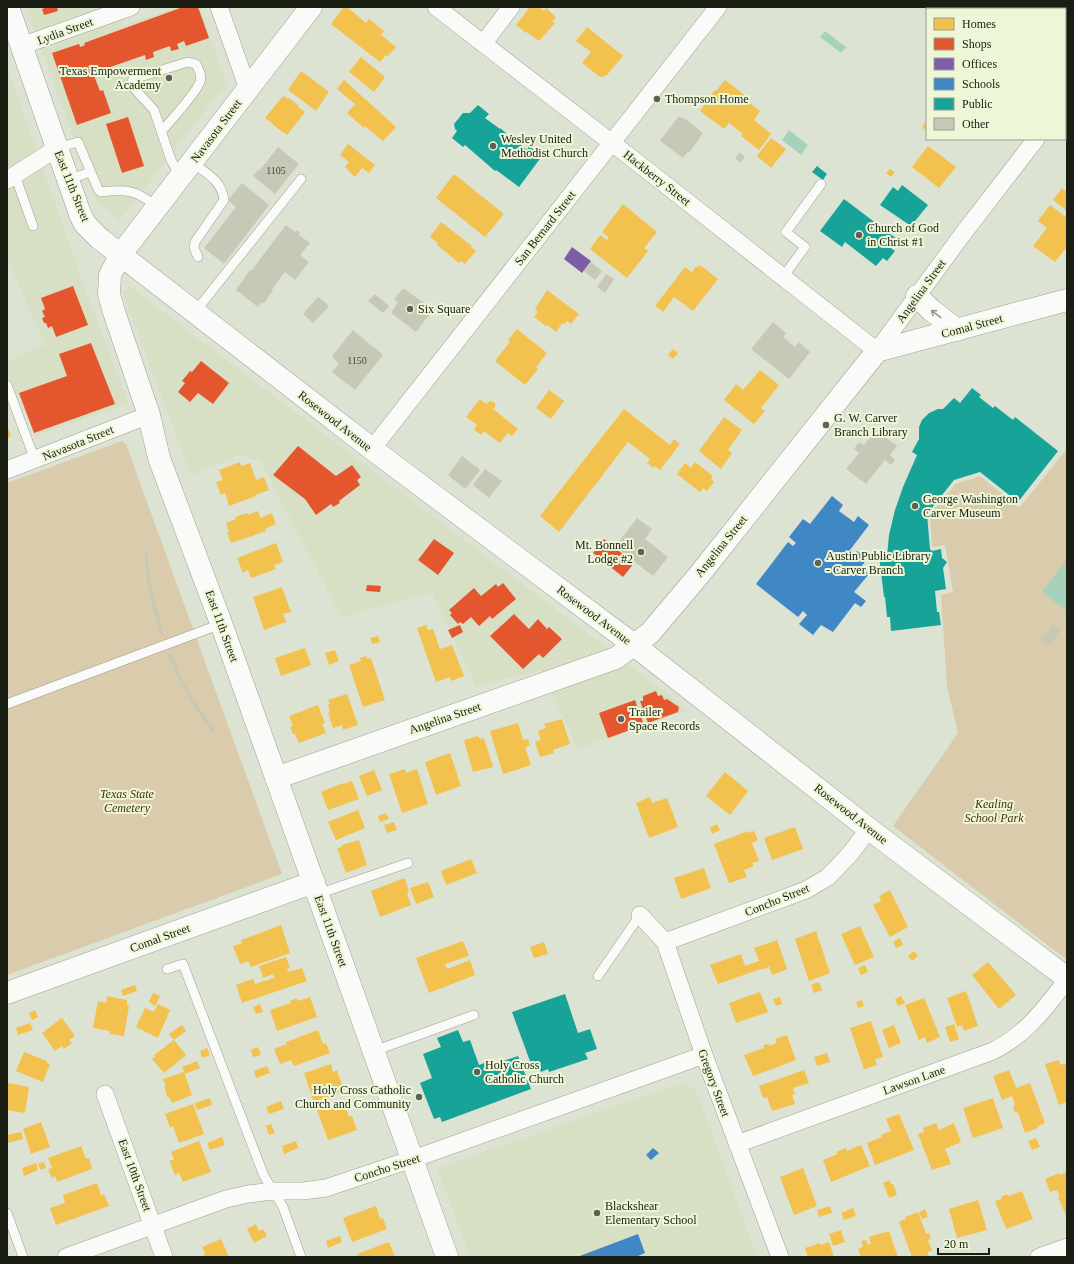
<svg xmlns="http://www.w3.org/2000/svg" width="1074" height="1264" viewBox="0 0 1074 1264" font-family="'Times New Roman',serif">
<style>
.built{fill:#d7e0c4}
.green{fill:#d9cbab}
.water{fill:#a6d2bb}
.homes{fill:#f2c14e}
.shops{fill:#e4572e}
.offices{fill:#7b5ea7}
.schools{fill:#3f88c5}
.public{fill:#17a398}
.building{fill:#c7c8b6}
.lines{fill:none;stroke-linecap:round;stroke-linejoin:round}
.service-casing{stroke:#9ca093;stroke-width:10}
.minor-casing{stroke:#9ca093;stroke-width:18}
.tertiary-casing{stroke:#9ca093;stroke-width:23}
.service{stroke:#fafbf8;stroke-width:9}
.minor{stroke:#fafbf8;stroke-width:17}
.tertiary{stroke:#fafbf8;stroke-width:22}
.oneway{stroke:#959790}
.poi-dot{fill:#5e6255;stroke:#edf7d8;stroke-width:1.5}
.labels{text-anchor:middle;stroke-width:4;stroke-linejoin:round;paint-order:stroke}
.number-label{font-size:10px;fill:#44483b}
.street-label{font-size:12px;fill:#191d12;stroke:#edf7d8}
.poi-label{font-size:12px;fill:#191d12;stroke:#edf7d8;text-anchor:start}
.park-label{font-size:12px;font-style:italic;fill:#463009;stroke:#edf7d8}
</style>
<rect width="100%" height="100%" fill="#dde3d2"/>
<path class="built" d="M26,7H117L124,25L178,7H200L226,84L120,220L96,201Z
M7,66L90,302L129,404L35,436L7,369V362L45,345L7,258Z
M129,286L689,710L577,749L542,670L476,686L432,593L341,617L261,462L238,455L191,476L123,293Z
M685,1082L697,1092L757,1257H470L437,1168Z"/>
<path class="green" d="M122,441L126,444L282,874L7,975V483Z
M1067,449V960L893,826L958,733L947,686L941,595L953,592L945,545L932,547L930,514L956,484L980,476L1019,508Z"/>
<path class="water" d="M825,31L846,47L841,53L820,37Z
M789,130L808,145L801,155L782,140Z
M1067,559V611L1042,592Z"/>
<path class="homes" d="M344,7H347L366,23L369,19L384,31L381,35L396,47L388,56L386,55L380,62L331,24Z
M530,7H539L544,11L546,8L556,17L552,21L555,23L539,41L527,32L526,33L516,25Z
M587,27L623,56L606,76L600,77L582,63L591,52L576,41Z
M361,57L385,77L374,92L349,72Z
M301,71L329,92L316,111L288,90Z
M344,80L396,127L383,141L365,126L364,128L347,113L355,104L337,89Z
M725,80L747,97L745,99L760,111L754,120L771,134L759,150L741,136L743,134L729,123L724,129L700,111L715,90L716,91Z
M283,96L288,99L289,98L299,106L298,107L305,112L287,135L273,125V124L265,118Z
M927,121V131L922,127Z
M771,138L786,149L771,168L757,156Z
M348,144L375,165L369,173L362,168L355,177L345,167L349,162L340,155Z
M928,146L956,167L939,188L912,167Z
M890,169L895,172L891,177L886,173Z
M454,174L504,214L485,237L436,198Z
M1062,188L1065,191L1067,189V211L1053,200Z
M623,204L657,232L644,248L648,251L627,278L590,249L600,235L607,240L609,238L602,232Z
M1050,205L1067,218V247L1055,262L1033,246L1047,228L1038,221Z
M441,222L472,246L471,247L476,251L465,264L461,261L459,263L437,245L438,243L430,237Z
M700,265L718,279L693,311L674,297L663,312L655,306L685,267L692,272L696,266L698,267Z
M547,290L579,314L571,324L567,321L564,324L562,323L556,332L547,325L546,326L534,317L538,312L535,309Z
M517,329L547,353L536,367L538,369L525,385L495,361L510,342L508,340Z
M673,349L678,353L673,359L668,355Z
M760,370L779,385L761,408L765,411L754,424L724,400L736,384L743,390Z
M549,390L564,401L551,419L536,408Z
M480,399L486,404L488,402L491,401L495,403V407L493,409L518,429L512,436L508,433L500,443L484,431L481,435L474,430L477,425L466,417Z
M624,409L670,445L674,439L680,444L660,470L655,466L653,468L647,463L650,459L628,442L559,532L540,516Z
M724,417L742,430L728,450L732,453L721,469L699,451Z
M7,425L11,436L7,438Z
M240,462L241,466L250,463L256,480L264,477L269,490L256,495V496L229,506L225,493L221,495L216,482L223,480L219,470Z
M695,462L713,476L711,479L714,482L707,491L703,488L700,492L677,474L685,463L691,468Z
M258,511L260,518L272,513L276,524L265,529L266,531L231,543L227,532L229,531L226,523L236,519L235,517L247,513L248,515Z
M276,543L283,562L274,565L276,569L251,578L248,570L243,573L237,558Z
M282,587L291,612L283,614L286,622L264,630L253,597Z
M426,625L428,630L433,629L440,649L452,645L464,676L451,681L450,677L436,682L417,628Z
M378,636L380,642L372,644L370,638Z
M305,648L311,665L281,676L275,658Z
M335,650L339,661L329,665L325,653Z
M366,656L367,659L371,658L385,700L363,707L349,665L361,661L360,658Z
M347,694L358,725L343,730L342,725L333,728L328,713L330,712L328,705L330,704L328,700Z
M318,705L325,723L322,724L326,733L299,743L295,734H293L290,727L293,726L289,716Z
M562,719L570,744L553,750L554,753L540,757L535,742L541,740L538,731L546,728L544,724Z
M518,723L523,740L528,739L530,746L525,747L531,765L503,774L490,731Z
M478,736L480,739L484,738L493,767L473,772L464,740Z
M450,753L461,786L436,795L425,762Z
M405,769L406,773L417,769L428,804L402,813L389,774Z
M374,770L382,790L367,796L359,776Z
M725,772L748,791L730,815L706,796Z
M352,781L359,799L328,810L321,792L343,783V784Z
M650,797L652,803L667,798L678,827L649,838L636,803Z
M358,810L365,828L336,840L328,822Z
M386,813L389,819L380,822L378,816Z
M394,822L397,830L387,833L384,825Z
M717,824L720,830L712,834L710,828Z
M795,827L803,849L772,860L764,838Z
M748,831V833L754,831L758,840L752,843L759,861L752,863L754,866L744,870L747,877L729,883L714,844Z
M359,840L367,865L346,873L337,848L342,847V845Z
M471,859L477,873L446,885L441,871Z
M704,868L711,888L681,899L674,878Z
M402,879H405L409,892L407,893L411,905L380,917L371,891Z
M428,882L434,897L416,904L410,888Z
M890,890L908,927L890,937L873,905L881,901L879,896Z
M281,925L290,953L251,967L248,961L240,964L233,946L242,943L241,940Z
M860,926L874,957L855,965L841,934Z
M816,931L830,973L809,981L795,939Z
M900,938L903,945L896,948L893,942Z
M777,940L787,969L772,975L769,966L767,968L761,970V969L718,984L710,965L741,954L745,966L759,961L754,948Z
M463,941L469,956L445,964L447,969L470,960L475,975L429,993L416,958Z
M544,942L548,954L534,958L530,947Z
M914,951L918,956L912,961L908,956Z
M286,957L290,968L287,969L288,972L302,968L307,981L242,1003L236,985L253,979L255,984L274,978L273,974L263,978L259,966Z
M988,962L1016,995L999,1009L972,975Z
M865,965L868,972L861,975L858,968Z
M819,982L822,990L814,993L811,985Z
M135,985L137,991L123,996L121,990Z
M966,991L978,1026L964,1031L962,1025L957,1027L947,998Z
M760,992L768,1012L736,1023L729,1003Z
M153,993L160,996L155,1006L149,1002Z
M107,996L127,1000V1006H129L124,1036L110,1034V1031L93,1028L98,1001L106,1003Z
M901,996L905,1003L898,1006L895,999Z
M310,997L317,1017L277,1031L270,1010L291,1003L290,1001L297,998L298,1001Z
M780,997L782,1004L776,1006L773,999Z
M924,998L940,1037L927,1043L925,1037L919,1040L905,1005Z
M862,1000L864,1006L858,1008L856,1002Z
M158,1004L170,1010L158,1038L136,1027L145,1008L154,1012Z
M260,1004L263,1012L256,1014L253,1007Z
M35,1010L38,1017L32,1020L29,1013Z
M62,1018L75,1036L69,1040L72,1043L64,1049L62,1046L55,1051L42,1033Z
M871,1021L883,1057L875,1059L877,1065L864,1069L850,1028Z
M30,1023L33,1030L18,1035L16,1028Z
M954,1024L959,1039L950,1042L945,1027Z
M182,1025L186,1031L174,1040L186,1055L164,1073L152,1059L155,1057L154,1055L174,1040L169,1034Z
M894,1025L901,1043L889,1048L882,1030Z
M318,1030L323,1044L326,1043L330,1053L294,1066L291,1060L280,1064L274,1049L287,1044L286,1042Z
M787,1035L796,1060L753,1076L744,1055L764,1048L763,1045L769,1044V1046L777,1043L775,1039Z
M258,1047L261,1055L253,1057L251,1050Z
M207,1048L210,1055L202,1058L200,1051Z
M24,1052L47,1061V1063L50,1064L43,1082L16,1071Z
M827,1053L830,1062L817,1066L814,1057Z
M1059,1060L1060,1065L1067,1063V1102L1059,1105L1045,1064Z
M197,1061L200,1068L185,1074L182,1067Z
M331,1064L333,1072L337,1070L342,1085L339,1086L341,1092L314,1102L304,1073Z
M267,1066L270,1073L256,1078L254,1071Z
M804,1070L809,1083L793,1088L795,1094L792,1095L795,1104L772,1111L767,1097L763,1098L759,1086Z
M1009,1070L1016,1088L1030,1083L1045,1123L1038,1126V1128L1025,1133L1018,1112L1015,1113L1013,1106L1015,1105L1012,1096L1002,1100L993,1076Z
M184,1072L192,1095L172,1103L169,1097H167L166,1092L164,1087H166L163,1079Z
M8,1083L29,1087L25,1113L7,1110Z
M210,1098L212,1105L197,1110L195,1103Z
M993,1098L1003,1128L973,1138L963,1108Z
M281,1101L284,1109L269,1114L266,1107Z
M343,1101L349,1117L352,1116L357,1130L328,1140L317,1110Z
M193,1104L204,1134L179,1143L173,1126L170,1128L165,1114Z
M899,1114L914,1150L875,1165L867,1143L882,1137L881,1135L891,1131L886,1119Z
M41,1122L50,1147L31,1154L23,1129Z
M936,1123L939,1130L954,1123L961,1142L945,1149L951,1164L932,1170L918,1134L924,1132L923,1128Z
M271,1124L275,1133L269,1135L266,1126Z
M21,1132L23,1139L7,1143V1135Z
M222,1137L225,1145L210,1150L207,1143Z
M1036,1138L1040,1147L1032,1150L1028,1141Z
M199,1141L211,1172L183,1182L179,1173L175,1175L171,1165L170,1161L174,1159L171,1152Z
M296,1141L298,1148L284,1154L282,1146Z
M861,1145L870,1166L831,1182L823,1160L838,1154L836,1152L846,1148L847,1151Z
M81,1146L86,1159L89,1158L92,1169L57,1182L55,1176L52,1178L48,1169L52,1168L48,1158Z
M44,1162L46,1168L41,1170L38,1164Z
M36,1163L38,1170L24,1176L22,1168Z
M803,1168L817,1206L794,1215L780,1177Z
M1067,1172V1218L1058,1197H1060L1057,1190L1050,1192L1045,1179L1059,1173L1060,1175Z
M890,1180L891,1184H893L897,1195L889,1198L883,1183Z
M97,1183L101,1195L104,1194L109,1206L56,1225L50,1208L65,1203L63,1195Z
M1022,1191L1033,1219L1006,1229L995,1201L1002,1199L1001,1197L1007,1194L1008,1196Z
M978,1200L987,1230L957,1238L949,1209Z
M376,1206L380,1219L383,1218L387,1229L352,1242L343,1218Z
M830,1206L832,1213L819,1217L817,1210Z
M853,1208L856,1216L844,1220L841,1213Z
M925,1209L928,1217L922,1219L919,1212Z
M918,1212L926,1234L929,1233L931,1239L928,1240L932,1251L927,1252L929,1256L927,1257H912L899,1222L906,1219L905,1217Z
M256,1224L259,1231L263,1229L267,1236L254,1243L247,1229Z
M841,1230L845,1242L833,1246L829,1234Z
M889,1231L898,1257H861L858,1249L863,1247L861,1241L866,1240L868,1245L871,1244L869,1237Z
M340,1236L342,1242L328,1248L326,1241Z
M221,1239L229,1257H205L204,1255L205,1254L202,1247Z
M389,1242L395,1257L397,1255L398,1257H358L357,1254Z
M829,1242L834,1257H808L805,1248L820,1243L821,1245Z"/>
<path class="shops" d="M47,7H57L58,11L44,15L42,9Z
M183,7H198L209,38L186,46L184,41L177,44L179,49L171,51L170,46L153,52L154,57L146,60L145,55L93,73L100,91L103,90L111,113L77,125L52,53L79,44L80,47L85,45L84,43Z
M128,117L144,166L122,173L106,124Z
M73,286L88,325L56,337L52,326L48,328L46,323H44L42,318L45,317L42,311L45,309L41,298Z
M91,343L115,404L34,433L19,393L67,376L59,354Z
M201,361L229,383L213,404L198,393L190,402L178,392L185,383L182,381L190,371L192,372Z
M298,446L336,476L352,465L361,477L357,480L360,485L339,501L340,503L333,507L331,504L316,515L305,499L273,475Z
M434,539L454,553L438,575L418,560Z
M604,539L634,563L623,577L593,553Z
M503,583L516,599L492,619L490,616L479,626L471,617L463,624L460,622L458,624L450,615L452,613L449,610L474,588L481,596L496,584L498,587Z
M367,585L381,586L380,592L366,591Z
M514,614L529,629L538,619L547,629L549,627L562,639L543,658L539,654L523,669L490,636Z
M460,625L463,632L452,638L448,630Z
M656,691L658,696L662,695L664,700L667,699L679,707L678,712L648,723L640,701H643V696Z
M635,700L644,725L608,738L599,713Z"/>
<path class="offices" d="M572,247L591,261L582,273L564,259Z"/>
<path class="schools" d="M832,496L843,505L839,511L854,522L858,516L869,525L850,550L855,553L857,551L867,559L861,567L869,574L854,592L866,601L861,607L855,603L833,632L821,625L813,635L799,624L807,615L803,611L798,617L756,584L788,542L793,546L796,543L789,537L803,519L810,524Z
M653,1148L659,1153L651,1160L646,1155Z
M638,1234L645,1253L638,1256L639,1257H577Z"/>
<path class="public" d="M478,105L489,114L485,118L500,129V128L527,150L529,146L542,156L519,187L496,170L495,171L465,145L463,147L452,138L457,131L455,129L454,124L463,113H470Z
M817,166L827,174L823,180L812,172Z
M902,185L928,205L911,226L880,205L893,187L898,191Z
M844,199L897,239L891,248L895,251L887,261L883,258L876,266L845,242L842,247L820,231Z
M972,388L981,395L979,397L993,408L995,406L1013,420L1015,417L1058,451L1018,502L980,472L954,480L927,514L930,549L932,551L941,549L942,558L947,562L943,568L946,589L935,591L937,612H939L941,625L891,631L890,617H887L885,597H884L879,556H887L889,535L895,510L903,487L917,455L912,452L919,439V427L922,420L929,413L938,409H943L954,398L960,403Z
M565,994L578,1033L590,1029L597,1049L585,1053L588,1059L549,1072L548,1069L541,1072L537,1062L531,1064L512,1012Z
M458,1030L463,1042L470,1040L479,1065L489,1061L490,1066L518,1056L531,1089L442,1122L440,1117L434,1119L420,1083L432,1078L423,1054L441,1047L437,1038Z"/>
<path class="building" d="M679,116L683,119L684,118L703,133L689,153L688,151L683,158L660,141Z
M278,147L299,164L275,194L253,176L258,170L259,171Z
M740,152L745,157L740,163L735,158Z
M242,183L269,205L224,264L204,248L236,207L228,200Z
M286,225L295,232L297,230L300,233L299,235L310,243L300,255L309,262L295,280L285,272L272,289L273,290L264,303L262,302L258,307L236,290L250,270L251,271Z
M591,262L602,271L595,280L584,271Z
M606,274L614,279L605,293L597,287Z
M403,288L428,306L425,310L430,314L416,332L391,313L398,302L394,300Z
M375,294L389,306L383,313L368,301Z
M318,297L329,306L313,323L303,314Z
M773,322L786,333L783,337L795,347L799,342L810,352L789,379L751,349Z
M353,330L383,355L355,390L332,372L339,364L332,356Z
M876,430L897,446L890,455L895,460L891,465L885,460L866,484L846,469L859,453L854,449L859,442L864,445Z
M462,456L480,470L465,489L448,475Z
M485,469L502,481L489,498L473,485Z
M637,518L652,529L645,539L668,557L653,576L615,547Z
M147,550L150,579L163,634H160L152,607L147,580L144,551Z
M1053,623L1061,630L1048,646L1040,640Z
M171,654L183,681L197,705L215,730L212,732L194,707L180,682L168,656Z"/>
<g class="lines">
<defs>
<path id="service" d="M161,132C171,120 195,95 200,82C202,75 199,70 196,64L188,62L133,79L131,85L154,110L171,160L180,176
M57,148L78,142L98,189L101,192C128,189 136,190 157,207
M192,162C206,173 222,181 224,200L195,242L194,248L198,257
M15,175L33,226
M68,180L90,172
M783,277L805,247L786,232L821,184
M195,312L301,179
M7,385L35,460
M7,704L221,624
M318,894L408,863
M167,969L183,964L264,1176L283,1207L301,1257
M598,976L640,915
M374,1051L474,1015
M7,1213L23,1257"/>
<path id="minor" d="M219,7L248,89
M436,7L634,160L877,351L962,235L1036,139
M483,44L511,7
M21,46L131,7
M1065,102L1067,99
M7,180L57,148
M372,449L718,7
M7,470L149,415
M640,915L665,942L704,1055L780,1257
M665,942L806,890L828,877L850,854L869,829
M105,1094L164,1257
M737,1144L993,1051C1028,1033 1043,1010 1067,980
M66,1257L226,1199L248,1194L274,1191H303L326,1188L430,1153L704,1055
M1039,1257L1067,1247"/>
<path id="tertiary" d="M8,7L80,214L85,224L100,239L372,449L634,645L869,829L1067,978
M311,7L121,254L110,275L109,294L114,312L149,415L159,458L221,623L447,1257
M917,296L931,310L957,330
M276,778L616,658L650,633L699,575L877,351L1067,300
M7,993L314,882"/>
</defs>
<use href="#service" class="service-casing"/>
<use href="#minor" class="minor-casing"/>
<use href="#tertiary" class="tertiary-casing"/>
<use href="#service" class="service"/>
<use href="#minor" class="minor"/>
<use href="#tertiary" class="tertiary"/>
</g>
<defs><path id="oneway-shaft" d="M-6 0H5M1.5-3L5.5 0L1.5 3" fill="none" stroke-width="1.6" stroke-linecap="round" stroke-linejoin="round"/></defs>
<use class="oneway" href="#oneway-shaft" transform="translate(936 314) rotate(-142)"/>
<g class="poi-dot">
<circle cx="169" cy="78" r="4"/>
<circle cx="657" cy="99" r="4"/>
<circle cx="493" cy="146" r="4"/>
<circle cx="859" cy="235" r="4"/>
<circle cx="410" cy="309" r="4"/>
<circle cx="826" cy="425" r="4"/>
<circle cx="915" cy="506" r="4"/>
<circle cx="641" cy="552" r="4"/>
<circle cx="818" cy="563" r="4"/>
<circle cx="621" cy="719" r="4"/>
<circle cx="477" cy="1072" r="4"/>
<circle cx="419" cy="1097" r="4"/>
<circle cx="597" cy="1213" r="4"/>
</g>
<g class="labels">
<g class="number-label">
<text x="276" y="174">1105</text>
<text x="357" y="364">1150</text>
</g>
<g class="street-label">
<text transform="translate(65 31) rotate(-20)" y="4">Lydia Street</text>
<text transform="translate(216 131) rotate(-53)" y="4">Navasota Street</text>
<text transform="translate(657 178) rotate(38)" y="4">Hackberry Street</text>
<text transform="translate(72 186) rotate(68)" y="4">East 11th Street</text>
<text transform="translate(545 228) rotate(-52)" y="4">San Bernard Street</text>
<text transform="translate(921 291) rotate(-54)" y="4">Angelina Street</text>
<text transform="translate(972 326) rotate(-15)" y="4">Comal Street</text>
<text transform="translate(335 421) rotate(38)" y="4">Rosewood Avenue</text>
<text transform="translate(78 443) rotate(-22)" y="4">Navasota Street</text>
<text transform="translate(721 546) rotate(-51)" y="4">Angelina Street</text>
<text transform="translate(594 615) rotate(37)" y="4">Rosewood Avenue</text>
<text transform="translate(222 626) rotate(70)" y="4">East 11th Street</text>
<text transform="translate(445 718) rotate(-19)" y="4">Angelina Street</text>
<text transform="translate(851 814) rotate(38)" y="4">Rosewood Avenue</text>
<text transform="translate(777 900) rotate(-22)" y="4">Concho Street</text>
<text transform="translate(331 931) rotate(70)" y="4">East 11th Street</text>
<text transform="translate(160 938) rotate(-20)" y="4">Comal Street</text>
<text transform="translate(914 1080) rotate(-20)" y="4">Lawson Lane</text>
<text transform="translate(714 1083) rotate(70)" y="4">Gregory Street</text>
<text transform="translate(387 1168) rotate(-18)" y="4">Concho Street</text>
<text transform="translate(135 1175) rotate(70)" y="4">East 10th Street</text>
</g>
<g class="poi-label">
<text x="161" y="75" text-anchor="end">Texas Empowerment<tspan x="161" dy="14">Academy</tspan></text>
<text x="665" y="103">Thompson Home</text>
<text x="501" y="143">Wesley United<tspan x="501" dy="14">Methodist Church</tspan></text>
<text x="867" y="232">Church of God<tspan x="867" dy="14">in Christ #1</tspan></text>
<text x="418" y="313">Six Square</text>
<text x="834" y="422">G. W. Carver<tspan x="834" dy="14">Branch Library</tspan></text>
<text x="923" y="503">George Washington<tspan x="923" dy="14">Carver Museum</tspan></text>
<text x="633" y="549" text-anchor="end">Mt. Bonnell<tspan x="633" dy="14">Lodge #2</tspan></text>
<text x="826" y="560">Austin Public Library<tspan x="826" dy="14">- Carver Branch</tspan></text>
<text x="629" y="716">Trailer<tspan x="629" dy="14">Space Records</tspan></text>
<text x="485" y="1069">Holy Cross<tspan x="485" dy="14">Catholic Church</tspan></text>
<text x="411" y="1094" text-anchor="end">Holy Cross Catholic<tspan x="411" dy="14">Church and Community</tspan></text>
<text x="605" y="1210">Blackshear<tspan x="605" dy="14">Elementary School</tspan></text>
</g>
<g class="park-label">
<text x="127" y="798">Texas State<tspan x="127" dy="14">Cemetery</tspan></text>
<text x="994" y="808">Kealing<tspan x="994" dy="14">School Park</tspan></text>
</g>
</g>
<rect width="1074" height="1264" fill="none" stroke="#191d12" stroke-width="16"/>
<rect x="926" y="8" width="140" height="132" fill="#edf7d8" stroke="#98a089"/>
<rect x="934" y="18" width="20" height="12" fill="#f2c14e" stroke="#98a089"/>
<text x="962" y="28" font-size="12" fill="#191d12">Homes</text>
<rect x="934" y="38" width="20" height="12" fill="#e4572e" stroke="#98a089"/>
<text x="962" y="48" font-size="12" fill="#191d12">Shops</text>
<rect x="934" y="58" width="20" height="12" fill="#7b5ea7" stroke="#98a089"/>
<text x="962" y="68" font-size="12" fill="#191d12">Offices</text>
<rect x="934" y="78" width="20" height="12" fill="#3f88c5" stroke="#98a089"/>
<text x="962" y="88" font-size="12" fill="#191d12">Schools</text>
<rect x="934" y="98" width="20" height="12" fill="#17a398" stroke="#98a089"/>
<text x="962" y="108" font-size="12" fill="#191d12">Public</text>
<rect x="934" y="118" width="20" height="12" fill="#c7c8b6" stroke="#98a089"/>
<text x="962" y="128" font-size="12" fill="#191d12">Other</text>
<path d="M938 1248v6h51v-6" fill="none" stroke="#191d12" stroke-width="2"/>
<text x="944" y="1248" font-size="12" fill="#191d12" stroke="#edf7d8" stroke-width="3" paint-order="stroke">20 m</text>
</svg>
